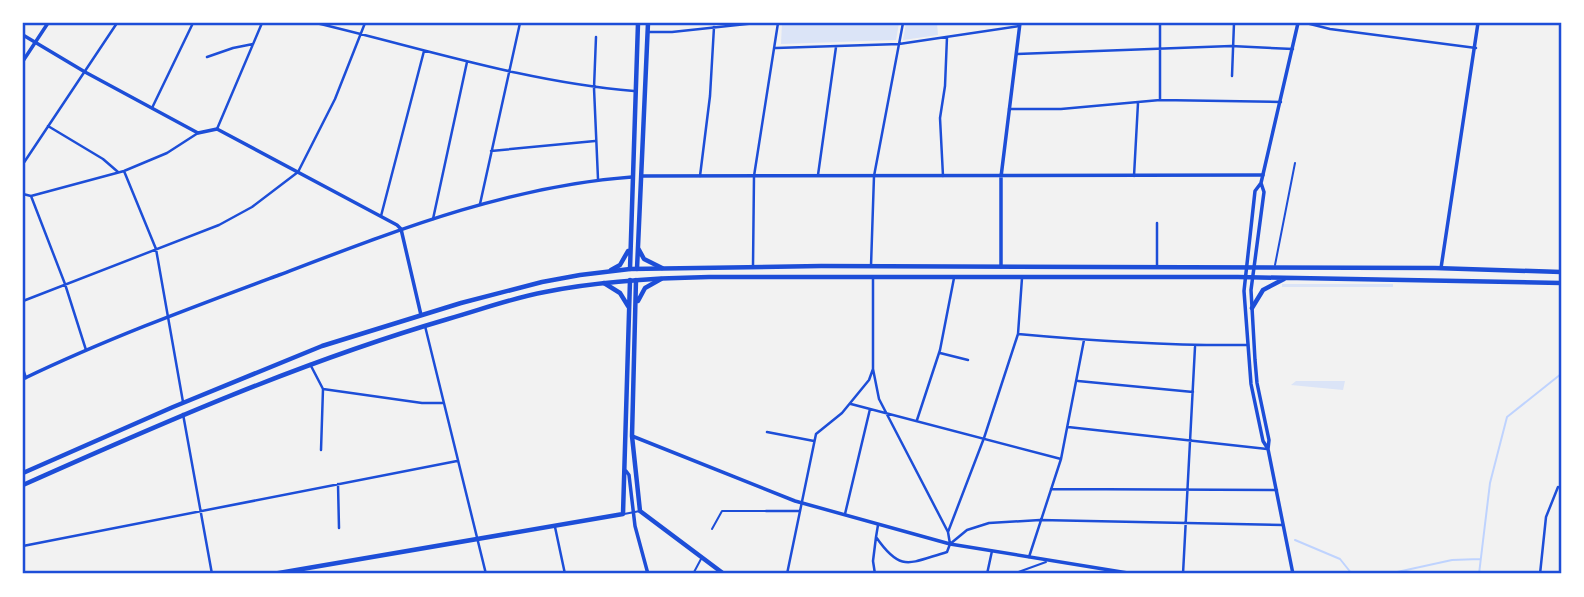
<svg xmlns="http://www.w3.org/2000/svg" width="1584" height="597" viewBox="0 0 1584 597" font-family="'Source Sans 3',sans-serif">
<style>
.green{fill:#dbe4f7}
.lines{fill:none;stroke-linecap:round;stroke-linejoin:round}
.stream{stroke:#bfd3fe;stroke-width:2}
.pedestrian{stroke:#1d4ed8;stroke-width:2}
.minor{stroke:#1d4ed8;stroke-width:2.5}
.tertiary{stroke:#1d4ed8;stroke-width:3.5}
.secondary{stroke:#1d4ed8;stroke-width:3.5}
.primary{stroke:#1d4ed8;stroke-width:4.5}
.trunk{stroke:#1d4ed8;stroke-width:4.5}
.neatline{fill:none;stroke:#1d4ed8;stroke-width:2.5}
</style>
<rect width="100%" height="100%" fill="#f2f2f2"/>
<path class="green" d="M782,23H899L896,40L781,44Z
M906,23H937L938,35L903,40Z
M1282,284H1393V287H1282Z
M1296,381H1345L1343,390L1291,385Z"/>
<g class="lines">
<path class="stream" d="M1295,540L1340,559L1352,574
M1388,574L1452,560L1480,559
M1479,574L1490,483L1507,417L1561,374"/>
<path class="pedestrian" d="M1275,265L1295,163
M624,514L640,511
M712,529L722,511H766
M693,574L701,559
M1013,574L1046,562"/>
<path class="minor" d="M316,23C422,48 525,82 634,91
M1160,23V100
M1306,23L1330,29L1476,48
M648,32H672L756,23
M596,37L594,88L598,179
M776,48L899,44L1019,26
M1017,54L1231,46L1293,49
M207,57L233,48L253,44
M1232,76L1234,23
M152,108L193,23
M1009,109H1061L1160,100L1281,102
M48,126L103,159L118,172
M217,129L262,23
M491,151L595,141
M23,164L117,23
M124,171L156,249L183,402
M818,175L836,47
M700,176L710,96L714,27
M943,176L940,118L945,86L947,37
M1134,176L1138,103
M23,194L31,196L124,171L167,153L198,133
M31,196L65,284L86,350
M480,204L520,23
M381,216L424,51
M433,219L467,62
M1157,223V267
M753,266L754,176L778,23
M871,266L874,176L903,23
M873,278V369L879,399L948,532L950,544
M23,301L219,225L252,207L298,172L335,99L365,23
M425,326L486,574
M1018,334C1094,341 1171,346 1248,345
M940,353L968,360
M310,364L323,389
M23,369L26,378
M1078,381L1193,392
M323,389L422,403H443
M851,404L1061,459
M183,414L212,574
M917,420L940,350L954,278
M1068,427L1267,449
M767,432L814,441
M321,450L323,389
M338,484L339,528
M1051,489L1277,490
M766,511H799
M845,514L870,409
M878,525L876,537C901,573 909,563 947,552L950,544L967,530L989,523L1040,520L1283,525
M555,527L565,574
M948,532L984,438L1018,334L1022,278
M23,546L457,461
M1029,557L1061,459L1084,340
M787,574L816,434L842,413L869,380L873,369
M875,574L873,561L876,537
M987,574L992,551
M1183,574L1195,347
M1540,574L1546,517L1558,487"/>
<path class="tertiary" d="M23,61L48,23
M641,176L1263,175
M1001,267V177L1020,23
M1441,268L1478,23
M23,379C106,339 193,307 279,275C395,231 508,186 632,177"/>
<path class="secondary" d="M23,35L85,72L198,133L217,129L397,225L401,229L421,315
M1261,183L1264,192L1251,290L1255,360L1257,383L1269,440L1268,449L1293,574
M632,436L795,501L950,544L1134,574
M1268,449L1263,441L1251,384L1244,291L1255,191L1261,183L1298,23
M626,471L629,475L635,526L648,574"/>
<path class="primary" d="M638,248L644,259L662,268
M630,269L638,23
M637,269L648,23
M611,270L620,265L628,251
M636,280L632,436L640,511L724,574
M604,283L620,293L628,306
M638,301L645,288L661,279
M273,574L623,514L630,280"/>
<path class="trunk" d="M1252,308L1263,290L1284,279
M23,473L173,407L322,346L461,303L542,282L580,275L630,269L821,266L1435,268L1561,272
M23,485C162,423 301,362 448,319C480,310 512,298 545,292C599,281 654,278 709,277H1238L1561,283"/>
</g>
<rect width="1584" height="597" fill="none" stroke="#ffffff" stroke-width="49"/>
<rect x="24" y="24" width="1536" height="548" class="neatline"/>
</svg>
